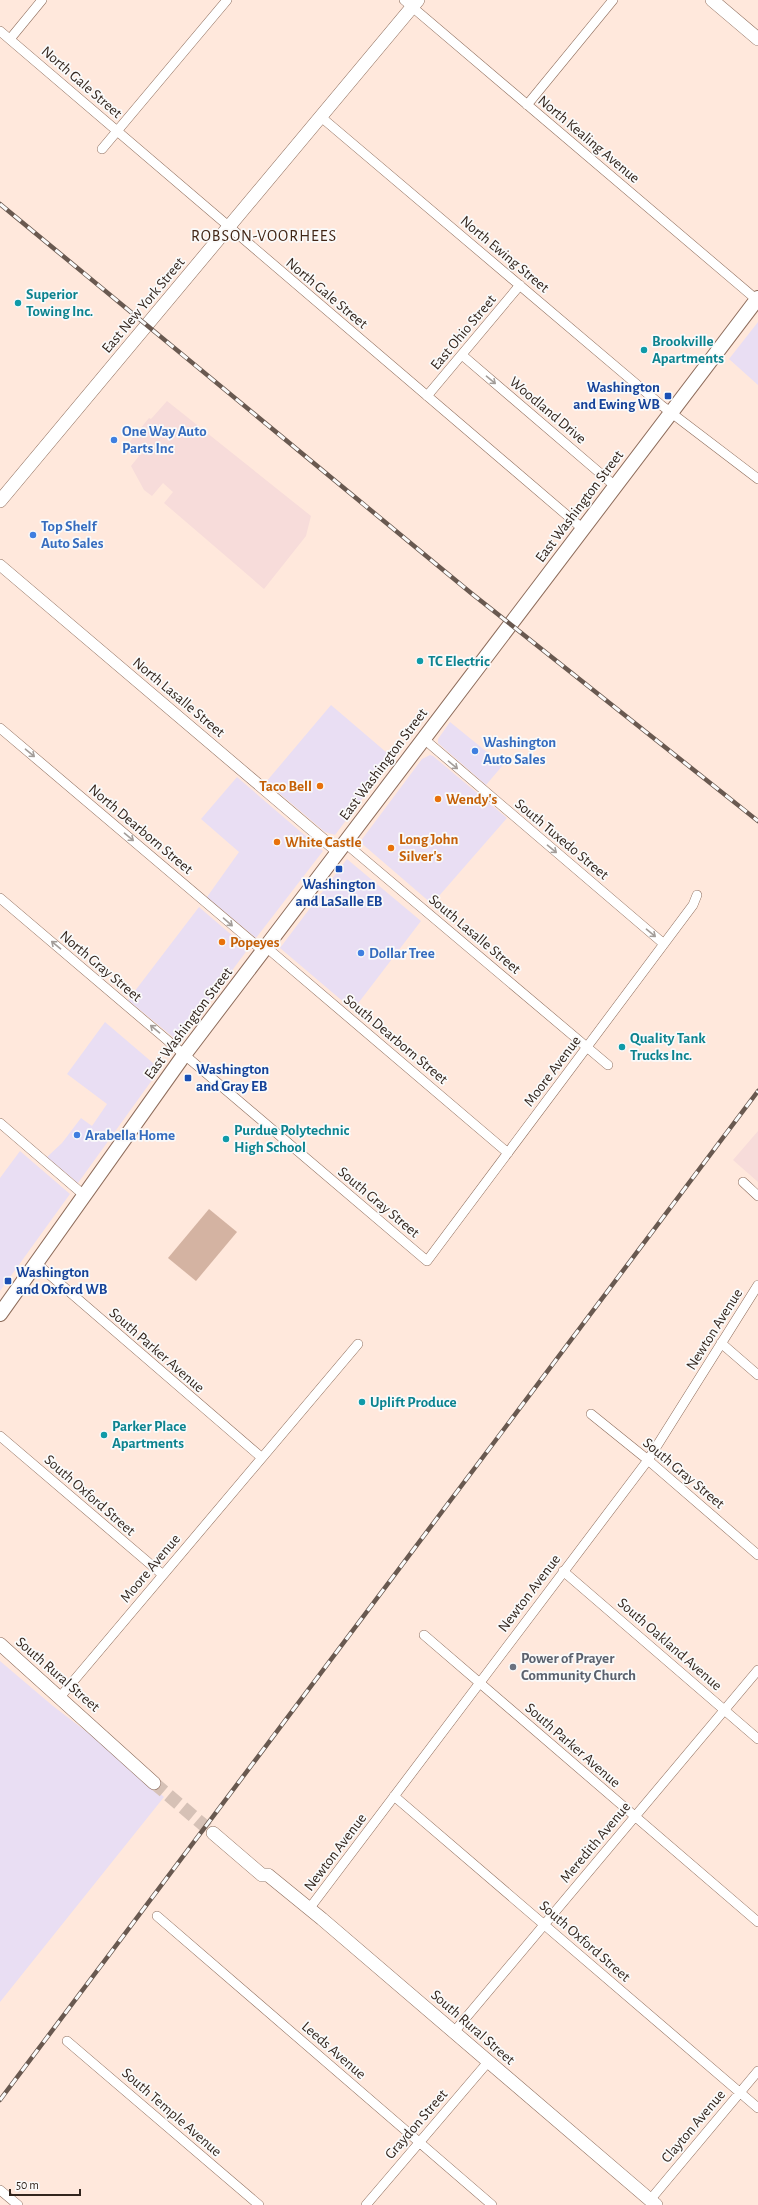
<svg xmlns="http://www.w3.org/2000/svg" width="758" height="2205" viewBox="0 0 758 2205" font-family="'Alegreya Sans',sans-serif">
<style>
.commercial{fill:#e9def3}
.industrial{fill:#f7dcda}
.garden{fill:#d4b3a2}
.lines{fill:none;stroke-linecap:round;stroke-linejoin:round}
.secondary-tunnel{stroke:#d6c1b6;stroke-width:13;stroke-dasharray:13 6;stroke-linecap:butt}
.minor-casing{stroke:#8d6c5b;stroke-width:10}
.tertiary-casing{stroke:#8d6c5b;stroke-width:12}
.secondary-casing{stroke:#8d6c5b;stroke-width:14}
.primary-casing{stroke:#8d6c5b;stroke-width:16}
.minor{stroke:#fff;stroke-width:9}
.tertiary{stroke:#fff;stroke-width:11}
.secondary{stroke:#fff;stroke-width:13}
.primary{stroke:#fff;stroke-width:14}
.rail-casing{stroke:#695950;stroke-width:4.5}
.rail{stroke:#fafafa;stroke-width:3;stroke-dasharray:9;stroke-linecap:butt}
.oneway{stroke:#a39d99}
.culture-dot{fill:#0f9aa8;stroke:#fafafa;stroke-width:1.5}
.transit-dot{fill:#1a4fb4;stroke:#fafafa;stroke-width:1.5}
.shop-dot{fill:#3f7fe0;stroke:#fafafa;stroke-width:1.5}
.food-dot{fill:#e8710a;stroke:#fafafa;stroke-width:1.5}
.worship-dot{fill:#6b7280;stroke:#fafafa;stroke-width:1.5}
.labels{text-anchor:middle;stroke-width:3.5;stroke-linejoin:round;paint-order:stroke}
.street-label{font-size:15px;fill:#32251d;stroke:#fafafa}
.culture-label{font-size:15px;font-weight:bold;fill:#0d838f;stroke:#fafafa;text-anchor:start}
.transit-label{font-size:15px;font-weight:bold;fill:#164399;stroke:#fafafa;text-anchor:start}
.shop-label{font-size:15px;font-weight:bold;fill:#366cbe;stroke:#fafafa;text-anchor:start}
.food-label{font-size:15px;font-weight:bold;fill:#c56008;stroke:#fafafa;text-anchor:start}
.worship-label{font-size:15px;font-weight:bold;fill:#5b616d;stroke:#fafafa;text-anchor:start}
.neighbourhood-label{font-size:16px;letter-spacing:1px;fill:#422616;stroke:#fafafa}
</style>
<rect width="100%" height="100%" fill="#ffe8dc"/>
<path class="commercial" d="M758,322V385L729,359Z
M331,705L393,758L335,835L325,832L266,782Z
M450,722L503,765L486,785L438,743V739Z
M430,755L433,756L507,818L432,904L360,842L422,759Z
M237,777L323,851L256,938L207,897L239,852L201,819Z
M347,859L421,921L353,1010L280,948Z
M199,907L248,949L179,1042L128,1000Z
M105,1022L160,1069L78,1183L47,1157L62,1143L81,1118L92,1126L107,1104L67,1074Z
M20,1151L70,1194L0,1291V1178Z
M0,1661L53,1706L117,1755L164,1797L0,2002Z"/>
<path class="industrial" d="M167,401L311,516L306,536L264,589L164,503L173,492L163,483L152,496L144,490L131,466L139,456L127,445L149,418L151,419Z
M758,1131V1182L733,1160Z"/>
<path class="garden" d="M209,1209L237,1232L196,1281L168,1258Z"/>
<g class="lines">
<path class="secondary-tunnel" d="M154,1783L213,1833"/>
<defs>
<path id="minor" d="M404,0L757,300
M0,31L583,529
M10,39L42,0
M527,105L613,0
M321,117L661,405L758,479
M102,149L227,0
M462,355L615,486
M427,396L520,285
M0,728L263,951
M424,739L664,944
M345,843L608,1065
M0,898L427,1261L693,905L697,895
M266,947L508,1153
M0,1123L85,1196
M743,1182L758,1196
M36,1263L261,1457
M721,1343L758,1375
M591,1414L648,1460L758,1555
M0,1436L163,1575
M563,1571L758,1739
M424,1635L758,1922
M60,1697L358,1344
M394,1796L758,2108
M309,1909L648,1460L758,1285
M157,1916L492,2205
M454,2032L758,1670
M67,2041L259,2205
M0,2190L18,2205
M650,2200L758,2071
M366,2205L488,2062"/>
<path id="tertiary" d="M0,565L338,852"/>
<path id="secondary" d="M712,0L758,39
M0,501L418,0
M0,1644L154,1783
M213,1833L262,1875H268L322,1919L656,2205"/>
<path id="primary" d="M0,1314L184,1055L758,298"/>
</defs>
<use href="#minor" class="minor-casing"/>
<use href="#tertiary" class="tertiary-casing"/>
<use href="#secondary" class="secondary-casing"/>
<use href="#primary" class="primary-casing"/>
<use href="#minor" class="minor"/>
<use href="#tertiary" class="tertiary"/>
<use href="#secondary" class="secondary"/>
<use href="#primary" class="primary"/>
<defs>
<path id="rail" d="M0,204L471,593L758,821
M0,2100L758,1091"/>
</defs>
<use href="#rail" class="rail-casing"/>
<use href="#rail" class="rail"/>
</g>
<defs><path id="oneway-shaft" d="M-6 0H5M1.5-3L5.5 0L1.5 3" fill="none" stroke-width="1.6" stroke-linecap="round" stroke-linejoin="round"/></defs>
<g class="oneway">
<use href="#oneway-shaft" transform="translate(491 380) rotate(40)"/>
<use href="#oneway-shaft" transform="translate(30 753) rotate(40)"/>
<use href="#oneway-shaft" transform="translate(453 765) rotate(40)"/>
<use href="#oneway-shaft" transform="translate(129 837) rotate(40)"/>
<use href="#oneway-shaft" transform="translate(552 849) rotate(40)"/>
<use href="#oneway-shaft" transform="translate(228 922) rotate(41)"/>
<use href="#oneway-shaft" transform="translate(651 933) rotate(40)"/>
<use href="#oneway-shaft" transform="translate(56 945) rotate(-140)"/>
<use href="#oneway-shaft" transform="translate(155 1029) rotate(-140)"/>
</g>
<g class="culture-dot">
<circle cx="18" cy="303" r="4"/>
<circle cx="644" cy="350" r="4"/>
<circle cx="420" cy="661" r="4"/>
<circle cx="622" cy="1047" r="4"/>
<circle cx="226" cy="1139" r="4"/>
<circle cx="362" cy="1402" r="4"/>
<circle cx="104" cy="1435" r="4"/>
</g>
<g class="transit-dot">
<rect x="664" y="392" width="8" height="8" rx="2"/>
<rect x="335" y="865" width="8" height="8" rx="2"/>
<rect x="184" y="1074" width="8" height="8" rx="2"/>
<rect x="4" y="1277" width="8" height="8" rx="2"/>
</g>
<g class="shop-dot">
<circle cx="114" cy="440" r="4"/>
<circle cx="33" cy="535" r="4"/>
<circle cx="475" cy="751" r="4"/>
<circle cx="361" cy="953" r="4"/>
<circle cx="77" cy="1135" r="4"/>
</g>
<g class="food-dot">
<circle cx="320" cy="786" r="4"/>
<circle cx="438" cy="799" r="4"/>
<circle cx="277" cy="842" r="4"/>
<circle cx="391" cy="848" r="4"/>
<circle cx="222" cy="942" r="4"/>
</g>
<circle class="worship-dot" cx="513" cy="1667" r="4"/>
<g class="labels">
<g class="street-label">
<text transform="translate(82 82) rotate(41)" y="5">North Gale Street</text>
<text transform="translate(589 139) rotate(40)" y="5">North Kealing Avenue</text>
<text transform="translate(505 254) rotate(40)" y="5">North Ewing Street</text>
<text transform="translate(327 293) rotate(40)" y="5">North Gale Street</text>
<text transform="translate(143 305) rotate(-50)" y="5">East New York Street</text>
<text transform="translate(463 332) rotate(-50)" y="5">East Ohio Street</text>
<text transform="translate(548 410) rotate(40)" y="5">Woodland Drive</text>
<text transform="translate(579 506) rotate(-53)" y="5">East Washington Street</text>
<text transform="translate(179 697) rotate(40)" y="5">North Lasalle Street</text>
<text transform="translate(383 764) rotate(-53)" y="5">East Washington Street</text>
<text transform="translate(141 829) rotate(40)" y="5">North Dearborn Street</text>
<text transform="translate(562 839) rotate(40)" y="5">South Tuxedo Street</text>
<text transform="translate(475 934) rotate(40)" y="5">South Lasalle Street</text>
<text transform="translate(101 966) rotate(40)" y="5">North Gray Street</text>
<text transform="translate(188 1023) rotate(-53)" y="5">East Washington Street</text>
<text transform="translate(396 1039) rotate(40)" y="5">South Dearborn Street</text>
<text transform="translate(552 1071) rotate(-53)" y="5">Moore Avenue</text>
<text transform="translate(379 1202) rotate(40)" y="5">South Gray Street</text>
<text transform="translate(714 1329) rotate(-58)" y="5">Newton Avenue</text>
<text transform="translate(157 1350) rotate(41)" y="5">South Parker Avenue</text>
<text transform="translate(684 1473) rotate(40)" y="5">South Gray Street</text>
<text transform="translate(90 1495) rotate(41)" y="5">South Oxford Street</text>
<text transform="translate(150 1568) rotate(-50)" y="5">Moore Avenue</text>
<text transform="translate(529 1593) rotate(-53)" y="5">Newton Avenue</text>
<text transform="translate(670 1644) rotate(41)" y="5">South Oakland Avenue</text>
<text transform="translate(58 1674) rotate(41)" y="5">South Rural Street</text>
<text transform="translate(573 1745) rotate(41)" y="5">South Parker Avenue</text>
<text transform="translate(595 1842) rotate(-50)" y="5">Meredith Avenue</text>
<text transform="translate(335 1852) rotate(-53)" y="5">Newton Avenue</text>
<text transform="translate(585 1941) rotate(41)" y="5">South Oxford Street</text>
<text transform="translate(473 2027) rotate(41)" y="5">South Rural Street</text>
<text transform="translate(334 2050) rotate(41)" y="5">Leeds Avenue</text>
<text transform="translate(172 2112) rotate(41)" y="5">South Temple Avenue</text>
<text transform="translate(416 2124) rotate(-49)" y="5">Graydon Street</text>
<text transform="translate(693 2126) rotate(-50)" y="5">Clayton Avenue</text>
</g>
<g class="culture-label">
<text x="26" y="299">Superior<tspan x="26" dy="17">Towing Inc.</tspan></text>
<text x="652" y="346">Brookville<tspan x="652" dy="17">Apartments</tspan></text>
<text x="428" y="666">TC Electric</text>
<text x="630" y="1043">Quality Tank<tspan x="630" dy="17">Trucks Inc.</tspan></text>
<text x="234" y="1135">Purdue Polytechnic<tspan x="234" dy="17">High School</tspan></text>
<text x="370" y="1407">Uplift Produce</text>
<text x="112" y="1431">Parker Place<tspan x="112" dy="17">Apartments</tspan></text>
</g>
<g class="transit-label">
<text x="660" y="392" text-anchor="end">Washington<tspan x="660" dy="17">and Ewing WB</tspan></text>
<text x="339" y="889" text-anchor="middle">Washington<tspan x="339" dy="17">and LaSalle EB</tspan></text>
<text x="196" y="1074">Washington<tspan x="196" dy="17">and Gray EB</tspan></text>
<text x="16" y="1277">Washington<tspan x="16" dy="17">and Oxford WB</tspan></text>
</g>
<g class="shop-label">
<text x="122" y="436">One Way Auto<tspan x="122" dy="17">Parts Inc</tspan></text>
<text x="41" y="531">Top Shelf<tspan x="41" dy="17">Auto Sales</tspan></text>
<text x="483" y="747">Washington<tspan x="483" dy="17">Auto Sales</tspan></text>
<text x="369" y="958">Dollar Tree</text>
<text x="85" y="1140">Arabella Home</text>
</g>
<g class="food-label">
<text x="312" y="791" text-anchor="end">Taco Bell</text>
<text x="446" y="804">Wendy's</text>
<text x="399" y="844">Long John<tspan x="399" dy="17">Silver's</tspan></text>
<text x="285" y="847">White Castle</text>
<text x="230" y="947">Popeyes</text>
</g>
<g class="worship-label">
<text x="521" y="1663">Power of Prayer<tspan x="521" dy="17">Community Church</tspan></text>
</g>
<g class="neighbourhood-label">
<text x="264" y="241">ROBSON-VOORHEES</text>
</g>
</g>
<path d="M10 2189v6h70v-6" fill="none" stroke="#32251d" stroke-width="2"/>
<text x="16" y="2189" font-size="12" fill="#32251d" stroke="#fafafa" stroke-width="3" paint-order="stroke">50 m</text>
</svg>
